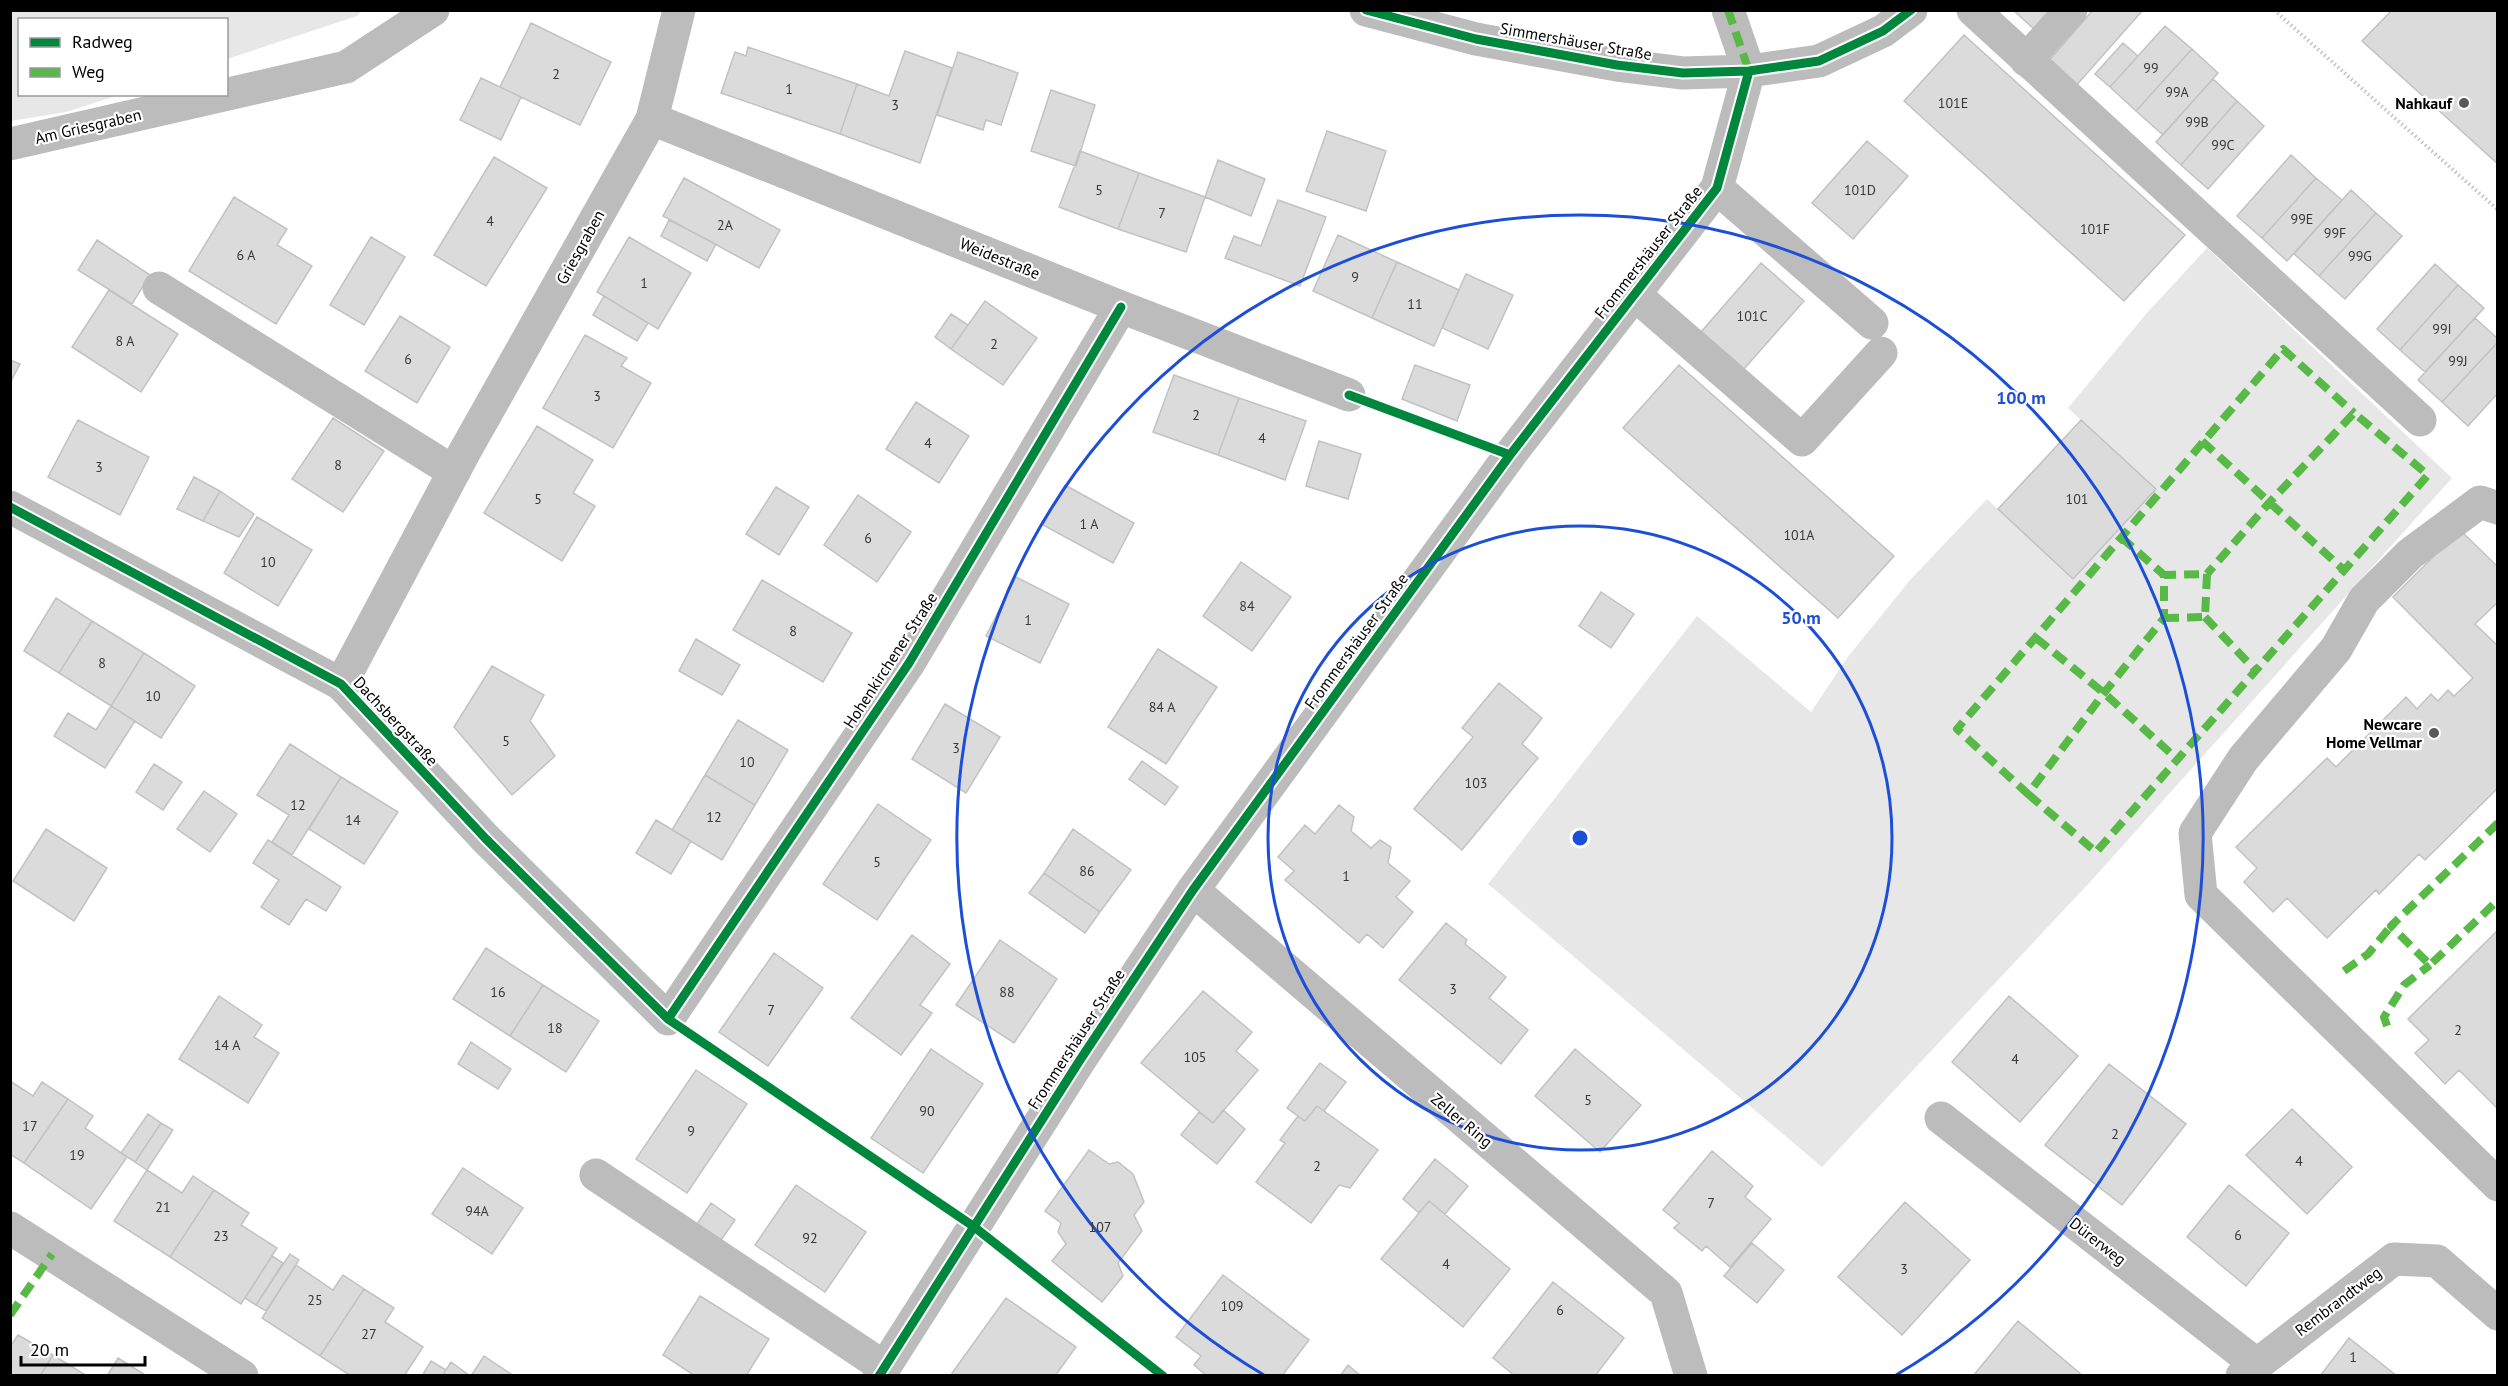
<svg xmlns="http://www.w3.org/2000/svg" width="2508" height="1386" viewBox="0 0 2508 1386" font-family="'PT Sans',sans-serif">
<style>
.green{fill:#e7e7e7}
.building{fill:#dbdbdb;stroke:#c2c2c2;stroke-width:1.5}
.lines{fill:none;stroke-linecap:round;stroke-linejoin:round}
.path{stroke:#c2c2c2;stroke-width:4;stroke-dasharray:1.5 3;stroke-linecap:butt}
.minor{stroke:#bcbcbc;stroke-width:33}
.quiet{stroke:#58b947;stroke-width:8;stroke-dasharray:15 8;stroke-linecap:butt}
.cycleway-casing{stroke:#fff;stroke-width:13}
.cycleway{stroke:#00873e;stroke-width:9}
.ring{fill:none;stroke:#1d4ed8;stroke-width:3}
.poi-dot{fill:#595959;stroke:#fff;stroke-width:2}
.labels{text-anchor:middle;stroke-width:4.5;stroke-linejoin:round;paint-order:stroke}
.number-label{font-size:14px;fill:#373737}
.street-label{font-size:16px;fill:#000;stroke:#fff}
.poi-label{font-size:16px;font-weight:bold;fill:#000;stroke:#fff;text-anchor:end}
.centre{fill:#1d4ed8;stroke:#fff;stroke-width:3}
.ring-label{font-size:18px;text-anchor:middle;font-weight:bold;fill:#1d4ed8;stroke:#fff;stroke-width:4.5;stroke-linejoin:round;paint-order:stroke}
</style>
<rect width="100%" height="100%" fill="#fff"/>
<path class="green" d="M11,10H362V11L357,16L227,59L226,20H20V94L119,95L66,112L11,121Z
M2207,248L2452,478L2092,880L1822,1167L1488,884L1697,616L1811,712L1847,658L1910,580L1987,499L2073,578L2155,489L2068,408L2146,314Z"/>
<path class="building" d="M2013,10H2050L2034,29Z
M2093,10H2143L2074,88L2046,64Z
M2392,10H2498V164L2362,41Z
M531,23L611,62L580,125L500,87Z
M2165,26L2192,49L2136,111L2110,87Z
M1964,35L2185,235L2124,301L1904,101Z
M2123,43L2138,56L2110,87L2095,74Z
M748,47L857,84L840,134L721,93L735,52L746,56Z
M2192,49L2218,73L2163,135L2136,111Z
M905,51L952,68L920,163L840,134L857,84L889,96Z
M958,52L1018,73L1001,125L986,120L983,130L937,115Z
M481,78L521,97L501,140L460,120Z
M2213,79L2237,101L2181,165L2156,142Z
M1051,90L1095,105L1076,166L1031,151Z
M2237,101L2264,126L2208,189L2181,165Z
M1327,131L1386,151L1366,211L1306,191Z
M1867,141L1908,176L1853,239L1812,203Z
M1080,151L1139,173L1118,229L1059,207Z
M2291,155L2316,178L2262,238L2237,216Z
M494,157L547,188L486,286L434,255Z
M1218,160L1265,179L1251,216L1205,197Z
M1139,173L1205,197L1186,252L1118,229Z
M684,178L780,230L759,268L663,216Z
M2316,178L2342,200L2287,261L2262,238Z
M2351,190L2376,213L2319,276L2294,254Z
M234,197L287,229L277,245L312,266L276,324L189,271Z
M1278,200L1326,217L1300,286L1225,258L1234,236L1261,246Z
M2376,213L2402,236L2345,299L2319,276Z
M669,220L716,244L707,261L661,236Z
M1338,235L1397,262L1372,318L1313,291Z
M371,237L405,257L364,325L330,305Z
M629,237L691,273L658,329L597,292Z
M97,240L150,275L132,304L78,270Z
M1397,262L1459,290L1434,346L1372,318Z
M1761,263L1804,301L1744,369L1701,332Z
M2435,264L2458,285L2400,350L2377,329Z
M1466,274L1513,295L1488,349L1442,328Z
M2458,285L2484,308L2425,372L2400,350Z
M109,290L178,334L141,392L72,347Z
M604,296L648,323L637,341L593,315Z
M985,301L1037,338L1003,385L951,349Z
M951,314L968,325L951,349L935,337Z
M400,316L450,347L417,403L365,371Z
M2475,318L2498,339V342L2442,402L2418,380Z
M585,335L627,358L621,366L651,383L613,448L543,408Z
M2498,342V393L2468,426L2442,402Z
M10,360L20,364L10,383Z
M1415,365L1470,385L1457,421L1402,399Z
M1679,365L1894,556L1838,618L1623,428Z
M1174,375L1239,398L1218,455L1153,432Z
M1239,398L1306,421L1285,480L1218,455Z
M916,402L969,436L939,483L886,449Z
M333,418L384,451L343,512L292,479Z
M78,420L149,457L120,515L48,477Z
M2081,420L2156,489L2073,579L1998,509Z
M537,426L593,460L573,493L595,506L562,561L484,513Z
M1319,441L1361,454L1348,499L1306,486Z
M194,477L220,491L203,521L177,509Z
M1065,485L1134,523L1113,563L1043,525Z
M776,487L809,507L779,555L746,534Z
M220,491L254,514L239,537L203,521Z
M858,495L911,532L877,582L824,545Z
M257,517L312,550L278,606L224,573Z
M2460,530L2498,567V602L2475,624L2498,646V788L2425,860L2419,854L2379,894L2376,890L2327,938L2287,898L2273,912L2244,882L2257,868L2236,847L2327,758L2336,767L2406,697L2417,709L2431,694L2438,701L2448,690L2454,696L2473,678L2393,597Z
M1241,562L1291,597L1252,651L1203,616Z
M1016,577L1069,604L1040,663L986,636Z
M762,580L852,633L823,682L733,630Z
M1601,592L1634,614L1611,648L1579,626Z
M56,598L92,621L59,673L24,651Z
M92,621L144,653L111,706L59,673Z
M696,639L740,665L722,695L679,671Z
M1158,649L1217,687L1166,764L1108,727Z
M144,653L195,686L161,738L111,706Z
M492,666L544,695L530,721L555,756L512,795L454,727Z
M1499,683L1542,718L1522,744L1538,758L1462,850L1414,809L1473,737L1462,728Z
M945,704L1000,737L966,793L912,759Z
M111,706L135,721L105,768L54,736L68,713L96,730Z
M738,720L788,750L755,805L705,775Z
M290,744L341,777L292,855L272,842L289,815L257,795Z
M1142,761L1178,787L1165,805L1129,779Z
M154,764L182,782L163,810L136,792Z
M705,775L755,805L722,860L672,830Z
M341,777L398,812L364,864L309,829Z
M204,791L237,814L210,852L177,829Z
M878,804L931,840L877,920L823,884Z
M1339,805L1354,817L1351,831L1371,848L1380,840L1391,847L1388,863L1410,881L1396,897L1413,912L1383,948L1367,934L1359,943L1285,880L1294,871L1278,857L1305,825L1315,834Z
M656,820L691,841L671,874L636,853Z
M46,829L107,868L74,921L13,881Z
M1073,829L1131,870L1100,912L1044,873Z
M268,840L341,887L326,911L306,899L289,925L261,907L279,880L253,863Z
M1044,873L1100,912L1085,933L1029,893Z
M1446,923L1467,940L1465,944L1506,977L1489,998L1528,1030L1501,1064L1399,980Z
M2498,930V1109L2459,1070L2445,1084L2415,1053L2429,1040L2408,1019Z
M912,935L950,964L920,1005L932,1013L901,1055L851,1018Z
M1000,940L1057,979L1014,1043L956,1005Z
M486,948L543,985L510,1036L453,999Z
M774,953L823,988L768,1066L719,1032Z
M543,985L599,1021L566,1072L510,1036Z
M1203,991L1252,1032L1236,1051L1258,1070L1213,1123L1141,1063Z
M219,996L262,1025L254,1037L279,1053L248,1103L179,1059Z
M2009,996L2078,1056L2020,1122L1952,1062Z
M471,1042L511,1069L498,1089L458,1064Z
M931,1049L983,1084L923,1173L871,1138Z
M1575,1049L1641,1105L1600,1152L1535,1096Z
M1320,1063L1346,1082L1324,1111L1317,1106L1305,1121L1287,1108Z
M2109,1064L2186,1124L2122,1205L2045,1145Z
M696,1070L747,1104L687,1193L636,1159Z
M10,1081L33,1096L42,1082L68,1099L24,1163L10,1154Z
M68,1099L93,1116L85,1128L127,1157L91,1209L24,1163Z
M1317,1106L1378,1150L1350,1188L1339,1185L1311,1223L1256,1182L1285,1143L1280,1140L1298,1116L1305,1121Z
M2292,1109L2352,1167L2307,1214L2246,1155Z
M1223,1110L1245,1129L1217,1164L1181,1135L1199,1112L1213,1123Z
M148,1114L161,1123L135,1162L121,1153Z
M161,1123L173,1130L147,1170L135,1162Z
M1089,1150L1109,1164L1118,1162L1133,1174L1144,1202L1134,1215L1142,1231L1118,1263L1123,1276L1102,1302L1052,1261L1066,1244L1058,1232L1061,1223L1045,1211Z
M1712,1151L1753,1186L1745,1197L1771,1219L1730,1267L1706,1246L1702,1251L1674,1228L1679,1223L1663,1210Z
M1435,1159L1468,1186L1445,1214L1429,1201L1419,1213L1403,1199Z
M463,1168L523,1208L492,1254L432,1214Z
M147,1170L182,1193L193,1176L214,1190L170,1257L114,1221Z
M796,1185L866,1232L825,1292L755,1245Z
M2229,1185L2289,1233L2246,1286L2187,1237Z
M214,1190L249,1213L241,1225L277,1248L241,1304L170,1257Z
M1429,1201L1510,1269L1463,1327L1381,1259Z
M1905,1202L1970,1260L1902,1335L1838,1277Z
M711,1203L735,1220L719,1243L695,1227Z
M1752,1243L1784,1270L1757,1303L1724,1276Z
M290,1254L299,1260L266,1311L256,1305Z
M272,1256L283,1263L256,1305L245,1298Z
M296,1265L333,1290L343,1275L364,1289L320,1356L262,1318Z
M1223,1275L1309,1340L1282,1376H1207L1194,1365L1201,1356L1176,1337Z
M1553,1282L1624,1338L1595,1376H1515L1493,1358Z
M364,1289L394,1308L385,1322L423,1347L404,1376H351L320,1356Z
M700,1296L769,1339L746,1376H695L663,1355Z
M1006,1298L1076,1347L1055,1376H950Z
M2018,1321L2083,1376H1973Z
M18,1335L53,1355L40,1376H10V1347Z
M2349,1338L2397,1376H2320Z
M53,1355L87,1376H40Z
M484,1356L514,1376H471Z
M118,1358L147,1376H107Z
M431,1361L446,1370L442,1376H422Z
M451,1362L470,1376H442Z
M1348,1365L1361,1376H1340Z"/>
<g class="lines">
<path class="path" d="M2274,10L2498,210
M1383,407L1475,442
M698,1039L943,1205
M1004,1250L1163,1376"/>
<path class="minor" d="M1366,10L1476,39L1617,65L1683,73L1749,71L1819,61L1883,31L1911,10
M1728,10L1749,71
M1973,10L2420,420
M2026,60L2071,10
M652,119L1121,307L1349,395
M10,144L346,67L433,10
M1717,188L1872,323
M159,288L454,472
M1634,294L1802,440L1881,353
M10,507L341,684L486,839L668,1019L909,663L1121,307
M2498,508L2480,502L2410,554L2364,600L2336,649L2243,759L2195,833L2201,895L2498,1185
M341,684L465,451L652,119L679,10
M1193,890L1666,1293L1691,1376
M1941,1118L2256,1364
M596,1175L884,1367
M10,1228L242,1376
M879,1376L1080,1060L1193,890L1510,455L1717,188L1749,71
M2242,1376L2394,1259L2437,1261L2498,1314"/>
<path class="quiet" d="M1728,10L1749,71
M2202,441L2345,571
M2121,537L2164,575
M2205,617L2256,671
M2164,618L2205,617L2207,574L2164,575V618L2104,693L2028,794L1957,729L2283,349L2354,413
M2036,638L2104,693L2177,759
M2028,794L2096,852L2428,475L2354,413L2269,503L2207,574
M2498,823L2391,926L2430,965L2498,900
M2344,971L2368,954L2391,926
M2387,1026L2384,1017L2404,985L2430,965
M10,1315L52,1254"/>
<defs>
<path id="cycleway" d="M1366,10L1476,39L1617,65L1683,73L1749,71L1819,61L1883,31L1911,10
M1349,395L1510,455
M10,507L341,684L486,839L668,1019L973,1226L1163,1376
M668,1019L909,663L1121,307
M879,1376L1080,1060L1193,890L1510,455L1717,188L1749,71"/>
</defs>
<use href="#cycleway" class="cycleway-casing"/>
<use href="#cycleway" class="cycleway"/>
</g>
<g class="ring">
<circle cx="1580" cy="838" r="312"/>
<path d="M1264 1375A623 623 0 1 1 1896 1375"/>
</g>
<g class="poi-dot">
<circle cx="2464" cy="103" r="6"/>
<circle cx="2434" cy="733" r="6"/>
</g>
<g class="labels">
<g class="number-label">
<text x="2151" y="73">99</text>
<text x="556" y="79">2</text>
<text x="789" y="94">1</text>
<text x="2177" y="97">99A</text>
<text x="1953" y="108">101E</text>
<text x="895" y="110">3</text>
<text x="2197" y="127">99B</text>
<text x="2223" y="150">99C</text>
<text x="1099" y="195">5</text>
<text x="1860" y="195">101D</text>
<text x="1162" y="218">7</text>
<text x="2302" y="224">99E</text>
<text x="490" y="226">4</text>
<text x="725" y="230">2A</text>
<text x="2095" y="234">101F</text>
<text x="2335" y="238">99F</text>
<text x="246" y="260">6 A</text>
<text x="2360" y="261">99G</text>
<text x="1355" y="282">9</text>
<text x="644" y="288">1</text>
<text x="1415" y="309">11</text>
<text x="1752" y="321">101C</text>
<text x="2442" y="334">99I</text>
<text x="125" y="346">8 A</text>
<text x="994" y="349">2</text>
<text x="408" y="364">6</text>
<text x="2458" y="366">99J</text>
<text x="597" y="401">3</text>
<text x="1196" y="420">2</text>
<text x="1262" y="443">4</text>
<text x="928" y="448">4</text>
<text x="338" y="470">8</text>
<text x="99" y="472">3</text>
<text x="538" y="504">5</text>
<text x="2077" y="504">101</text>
<text x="1089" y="529">1 A</text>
<text x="1799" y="540">101A</text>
<text x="868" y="543">6</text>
<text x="268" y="567">10</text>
<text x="1247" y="611">84</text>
<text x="1028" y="625">1</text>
<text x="793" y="636">8</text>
<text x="102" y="668">8</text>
<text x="153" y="701">10</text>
<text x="1162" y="712">84 A</text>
<text x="506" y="746">5</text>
<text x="956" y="753">3</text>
<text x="747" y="767">10</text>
<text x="1476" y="788">103</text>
<text x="298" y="810">12</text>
<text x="714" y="822">12</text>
<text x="353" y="825">14</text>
<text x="877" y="867">5</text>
<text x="1087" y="876">86</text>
<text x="1346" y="881">1</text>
<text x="1453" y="994">3</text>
<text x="498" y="997">16</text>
<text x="1007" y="997">88</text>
<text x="771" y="1015">7</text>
<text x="555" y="1033">18</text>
<text x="2458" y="1035">2</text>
<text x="227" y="1050">14 A</text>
<text x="1195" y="1062">105</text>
<text x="2015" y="1064">4</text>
<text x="1588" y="1105">5</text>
<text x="927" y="1116">90</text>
<text x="30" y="1131">17</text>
<text x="691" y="1136">9</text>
<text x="2115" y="1139">2</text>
<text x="77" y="1160">19</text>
<text x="2299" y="1166">4</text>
<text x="1317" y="1171">2</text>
<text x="1711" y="1208">7</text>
<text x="163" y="1212">21</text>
<text x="477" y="1216">94A</text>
<text x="1100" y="1232">107</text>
<text x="2238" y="1240">6</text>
<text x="221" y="1241">23</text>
<text x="810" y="1243">92</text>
<text x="1446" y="1269">4</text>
<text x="1904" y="1274">3</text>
<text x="315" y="1305">25</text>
<text x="1232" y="1311">109</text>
<text x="1560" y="1315">6</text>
<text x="369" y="1339">27</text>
<text x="2353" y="1362">1</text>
</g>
<g class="street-label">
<text transform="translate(1576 41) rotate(10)" y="6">Simmershäuser Straße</text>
<text transform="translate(88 126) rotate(-13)" y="6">Am Griesgraben</text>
<text transform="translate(580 247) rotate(-61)" y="6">Griesgraben</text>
<text transform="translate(1648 252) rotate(-52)" y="6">Frommershäuser Straße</text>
<text transform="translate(1000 258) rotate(22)" y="6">Weidestraße</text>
<text transform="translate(1356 641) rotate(-54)" y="6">Frommershäuser Straße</text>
<text transform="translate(890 660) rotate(-57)" y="6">Hohenkirchener Straße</text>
<text transform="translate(396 721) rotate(47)" y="6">Dachsbergstraße</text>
<text transform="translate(1076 1039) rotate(-57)" y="6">Frommershäuser Straße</text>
<text transform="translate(1462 1120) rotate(40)" y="6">Zeller Ring</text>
<text transform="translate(2098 1241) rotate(38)" y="6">Dürerweg</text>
<text transform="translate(2338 1301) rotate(-37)" y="6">Rembrandtweg</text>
</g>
<g class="poi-label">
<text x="2452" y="109">Nahkauf</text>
<text x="2422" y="730">Newcare<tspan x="2422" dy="18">Home Vellmar</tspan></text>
</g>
</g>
<circle cx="1580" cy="838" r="9" class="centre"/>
<g class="ring-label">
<text x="2021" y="404">100 m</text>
<text x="1801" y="624">50 m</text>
</g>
<rect width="2508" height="1386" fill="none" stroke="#000000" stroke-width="24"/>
<rect x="18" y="18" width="210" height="78" fill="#ffffff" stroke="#999999" stroke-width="1.5"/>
<rect x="30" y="38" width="30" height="9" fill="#00873e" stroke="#999999" stroke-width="1.5"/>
<text x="72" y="48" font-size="18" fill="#000000">Radweg</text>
<rect x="30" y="68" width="30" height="9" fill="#58b947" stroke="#999999" stroke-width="1.5"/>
<text x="72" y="78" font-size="18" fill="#000000">Weg</text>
<path d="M21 1356v9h124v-9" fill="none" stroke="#000000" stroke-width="3"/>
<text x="30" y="1356" font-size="18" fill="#000000" stroke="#ffffff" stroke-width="4.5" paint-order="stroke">20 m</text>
</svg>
